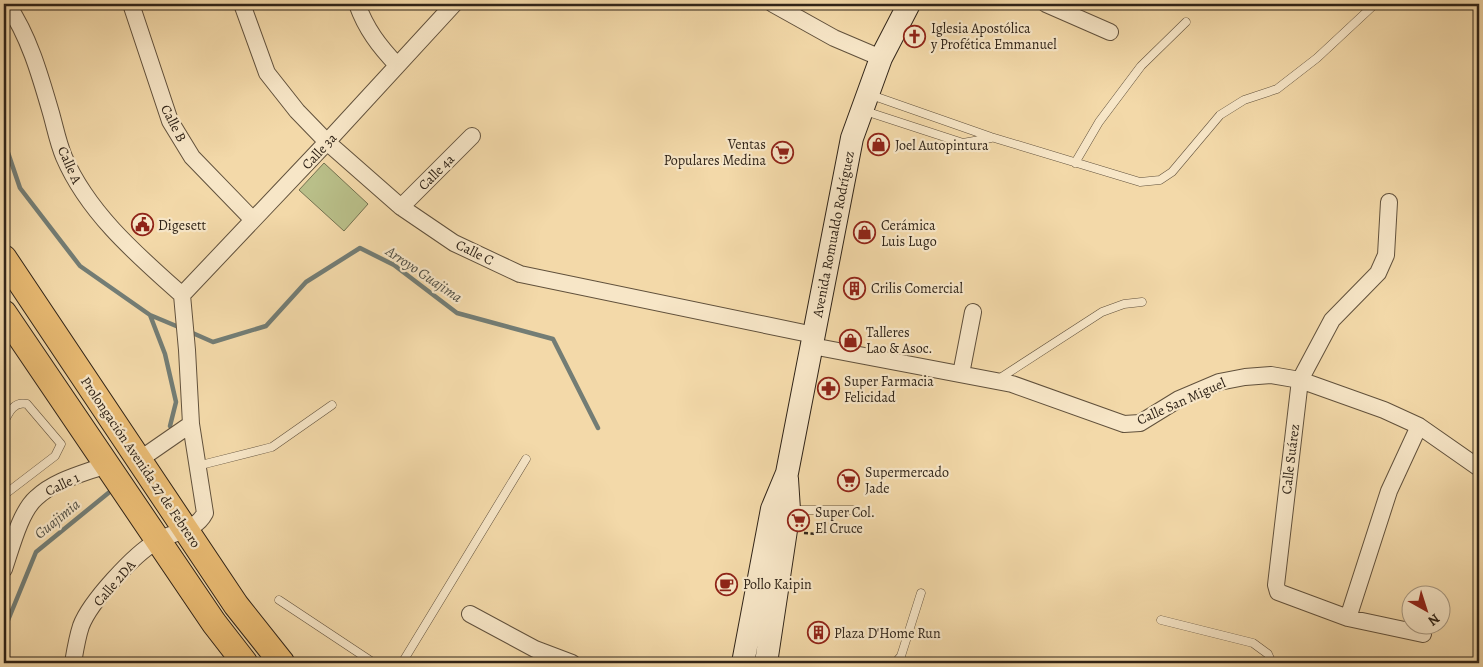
<svg xmlns="http://www.w3.org/2000/svg" width="1483" height="667" viewBox="0 0 1483 667" font-family="Alegreya,serif">
<style>
.green{fill:#b9bf89;stroke:#747250}
.lines{fill:none;stroke-linecap:round;stroke-linejoin:round}
.stream{stroke:#737d75;stroke-width:4.5}
.service-casing{stroke:#61513c;stroke-width:9}
.minor-casing{stroke:#61513c;stroke-width:18}
.secondary-casing{stroke:#302418;stroke-width:24}
.primary-casing{stroke:#302418;stroke-width:27}
.path{stroke:#302418;stroke-width:2.5;stroke-dasharray:4 2.5;stroke-linecap:butt}
.service{stroke:#f7e6c7;stroke-width:8}
.minor{stroke:#f7e6c7;stroke-width:16}
.secondary{stroke:#f7e6c7;stroke-width:22}
.primary{stroke:#eabc74;stroke-width:25}
.labels{text-anchor:middle;stroke-width:4.5;stroke-linejoin:round;paint-order:stroke}
.poi-label{font-size:14px;fill:#302418;stroke:#f7e6c7;text-anchor:start}
.street-label{font-size:14px;fill:#302418;stroke:#f7e6c7}
.water-label{font-size:15px;font-style:italic;fill:#515046;stroke:#f7e6c7}
</style>
<rect width="100%" height="100%" fill="#f3d9a9"/>
<filter id="stains"><feTurbulence type="fractalNoise" baseFrequency=".004" numOctaves="4"/><feColorMatrix values="0 0 0 0 .2 0 0 0 0 .09 0 0 0 0 .02 0 0 0 .5 -.17"/></filter>
<radialGradient id="worn" r=".72"><stop offset=".6" stop-color="#630" stop-opacity="0"/><stop offset="1" stop-color="#630" stop-opacity=".3"/></radialGradient>
<path class="green" d="M324,163L368,204L344,231L299,190Z"/>
<g class="lines">
<path class="stream" d="M4,141L20,188L80,266L150,315L181,328
M150,315L165,354L176,402L170,426
M188,331L213,342L266,326L306,282L360,248L394,265L457,313L553,339L598,428
M4,630L36,552L112,490"/>
<defs>
<path id="service" d="M871,95L991,137L1140,182L1160,180L1172,172L1220,115L1244,100L1277,89L1317,58L1375,4
M865,111L963,143L991,138
M1075,163L1099,122L1141,66L1186,22
M997,380L1102,312L1124,304L1142,302
M4,422C9,412 14,401 27,404L61,444L55,456L4,495
M197,466L272,447L332,405
M791,510H854
M279,600L374,663
M1161,620L1253,643L1268,654L1272,663
M402,663L526,459
M895,663L901,656L921,593"/>
<path id="minor" d="M7,4C29,36 40,75 51,113C55,127 58,143 64,157C88,213 137,255 182,295
M131,4L170,121L192,157L253,220
M242,4L267,73L297,111L327,142L401,207L454,243L520,274L814,335
M357,4C366,29 379,46 397,65
M773,4L834,38L881,58
M1046,4L1110,32
M1389,202L1386,255L1378,273L1332,320L1300,380L1276,585L1278,592L1348,618L1423,634
M401,207L472,136
M182,295L327,142L454,4
M812,346L1012,384L1124,424L1140,423L1179,399L1219,382L1245,377L1271,375L1300,380L1384,410L1419,426L1479,468
M961,374L973,312
M139,460L191,424
M4,569C11,549 20,512 36,498C55,480 82,474 106,465
M470,614L535,649L572,663
M1348,618L1389,491L1419,426
M73,663C75,651 77,638 81,626C90,602 134,554 157,541C174,531 195,532 205,513L191,424L187,350L182,295"/>
<path id="secondary" d="M743,663L772,509L787,473L852,138L881,58L909,4
M766,663L789,510L787,479"/>
<path id="primary" d="M4,258L236,605L282,663
M4,313L214,623L245,663"/>
</defs>
<use href="#service" class="service-casing"/>
<use href="#minor" class="minor-casing"/>
<use href="#secondary" class="secondary-casing"/>
<use href="#primary" class="primary-casing"/>
<path class="path" d="M804,533L817,534"/>
<use href="#service" class="service"/>
<use href="#minor" class="minor"/>
<use href="#secondary" class="secondary"/>
<use href="#primary" class="primary"/>
</g>
<defs>
<symbol id="church-ring" viewBox="-11 -11 22 22"><circle r="9.5" fill="#f7e6c7" stroke="#8f2418" stroke-width="1.5"/><path d="M-1.2-6h2.4v3.5h3.3v2.4h-3.3V6h-2.4V-.1h-3.3v-2.4h3.3Z" fill="#8f2418"/></symbol>
<symbol id="shop-ring" viewBox="-11 -11 22 22"><circle r="9.5" fill="#f7e6c7" stroke="#8f2418" stroke-width="1.5"/><path d="M-5-2.5h2.3a2.7 3.5 0 0 1 5.4 0H5L5.5 6h-11ZM-1.5-2.5h3a1.5 2.3 0 0 0-3 0Z" fill="#8f2418"/></symbol>
<symbol id="supermarket-ring" viewBox="-11 -11 22 22"><circle r="9.5" fill="#f7e6c7" stroke="#8f2418" stroke-width="1.5"/><path d="M-6-5.5h2.5l.6 2H6L4.5 2H-2.5L-4.4-4H-6ZM-1.5 3.2a1.3 1.3 0 1 0 .1 0ZM3 3.2a1.3 1.3 0 1 0 .1 0Z" fill="#8f2418"/></symbol>
<symbol id="civic-ring" viewBox="-11 -11 22 22"><circle r="9.5" fill="#f7e6c7" stroke="#8f2418" stroke-width="1.5"/><path d="M-.6-6.5H3V-4.5H.6V-3L4-1V1h2V6H-6V1h2V-1L-.6-3ZM-1.2 2.5V6h2.4V2.5Z" fill="#8f2418"/></symbol>
<symbol id="building-ring" viewBox="-11 -11 22 22"><circle r="9.5" fill="#f7e6c7" stroke="#8f2418" stroke-width="1.5"/><path d="M-4-6H4V6H1V3H-1V6H-4ZM-2.5-4.3h1.7v1.8h-1.7ZM.8-4.3h1.7v1.8H.8ZM-2.5-1h1.7V.8h-1.7ZM.8-1h1.7V.8H.8Z" fill="#8f2418"/></symbol>
<symbol id="pharmacy-ring" viewBox="-11 -11 22 22"><circle r="9.5" fill="#f7e6c7" stroke="#8f2418" stroke-width="1.5"/><path d="M-2-6h4v4h4v4h-4v4h-4v-4h-4v-4h4Z" fill="#8f2418"/></symbol>
<symbol id="cafe-ring" viewBox="-11 -11 22 22"><circle r="9.5" fill="#f7e6c7" stroke="#8f2418" stroke-width="1.5"/><path d="M-5.5-4.5H6V0H3Q3 3.5 0 3.5H-2.5Q-5.5 3.5-5.5 0ZM3-3.2v2h1.7v-2ZM-6 4.5H4V6H-6Z" fill="#8f2418"/></symbol>
</defs>
<g fill-rule="evenodd">
<use href="#church-ring" x="902" y="24" width="25" height="25"/>
<use href="#shop-ring" x="866" y="132" width="25" height="25"/>
<use href="#supermarket-ring" x="770" y="140" width="25" height="25"/>
<use href="#civic-ring" x="130" y="212" width="25" height="25"/>
<use href="#shop-ring" x="852" y="220" width="25" height="25"/>
<use href="#building-ring" x="842" y="276" width="25" height="25"/>
<use href="#shop-ring" x="838" y="328" width="25" height="25"/>
<use href="#pharmacy-ring" x="816" y="376" width="25" height="25"/>
<use href="#supermarket-ring" x="836" y="468" width="25" height="25"/>
<use href="#supermarket-ring" x="786" y="508" width="25" height="25"/>
<use href="#cafe-ring" x="714" y="572" width="25" height="25"/>
<use href="#building-ring" x="806" y="620" width="25" height="25"/>
</g>
<g class="labels">
<g class="poi-label">
<text x="931" y="33">Iglesia Apostólica<tspan x="931" dy="16">y Profética Emmanuel</tspan></text>
<text x="766" y="149" text-anchor="end">Ventas<tspan x="766" dy="16">Populares Medina</tspan></text>
<text x="895" y="150">Joel Autopintura</text>
<text x="158" y="230">Digesett</text>
<text x="881" y="230">Cerámica<tspan x="881" dy="16">Luis Lugo</tspan></text>
<text x="871" y="293">Crilis Comercial</text>
<text x="866" y="337">Talleres<tspan x="866" dy="16">Lao &amp; Asoc.</tspan></text>
<text x="844" y="386">Super Farmacia<tspan x="844" dy="16">Felicidad</tspan></text>
<text x="865" y="477">Supermercado<tspan x="865" dy="16">Jade</tspan></text>
<text x="815" y="517">Super Col.<tspan x="815" dy="16">El Cruce</tspan></text>
<text x="743" y="589">Pollo Kaipin</text>
<text x="834" y="638">Plaza D'Home Run</text>
</g>
<g class="street-label">
<text transform="translate(174 123) rotate(63)" y="5">Calle B</text>
<text transform="translate(319 151) rotate(-47)" y="5">Calle 3a</text>
<text transform="translate(70 165) rotate(66)" y="5">Calle A</text>
<text transform="translate(436 172) rotate(-45)" y="5">Calle 4a</text>
<text transform="translate(833 234) rotate(-79)" y="5">Avenida Romualdo Rodríguez</text>
<text transform="translate(475 252) rotate(26)" y="5">Calle C</text>
<text transform="translate(1181 401) rotate(-24)" y="5">Calle San Miguel</text>
<text transform="translate(1290 459) rotate(-83)" y="5">Calle Suárez</text>
<text transform="translate(141 462) rotate(56)" y="5">Prolongación Avenida 27 de Febrero</text>
<text transform="translate(62 484) rotate(-26)" y="5">Calle 1</text>
<text transform="translate(114 583) rotate(-49)" y="5">Calle 2DA</text>
</g>
<g class="water-label">
<text transform="translate(424 274) rotate(34)" y="5">Arroyo Guajima</text>
<text transform="translate(57 519) rotate(-39)" y="5">Guajimia</text>
</g>
</g>
<rect width="1483" height="667" fill="none" stroke="#f3d9a9" stroke-width="20"/>
<rect x="5" y="5" width="1473" height="657" fill="none" stroke="#302418" stroke-width="2.5"/>
<rect x="10" y="10" width="1463" height="647" fill="none" stroke="#302418"/>
<g transform="translate(1426 610) rotate(141)"><circle r="24" fill="#f7e6c7" stroke="#a79881"/>
<path d="M0-4L9 19L0 12L-9 19Z" fill="#8f2418"/>
<text y="-8" font-size="14" font-weight="bold" text-anchor="middle" fill="#302418">N</text>
</g>
<rect width="100%" height="100%" filter="url(#stains)"/>
<rect width="100%" height="100%" fill="url(#worn)"/>
</svg>
